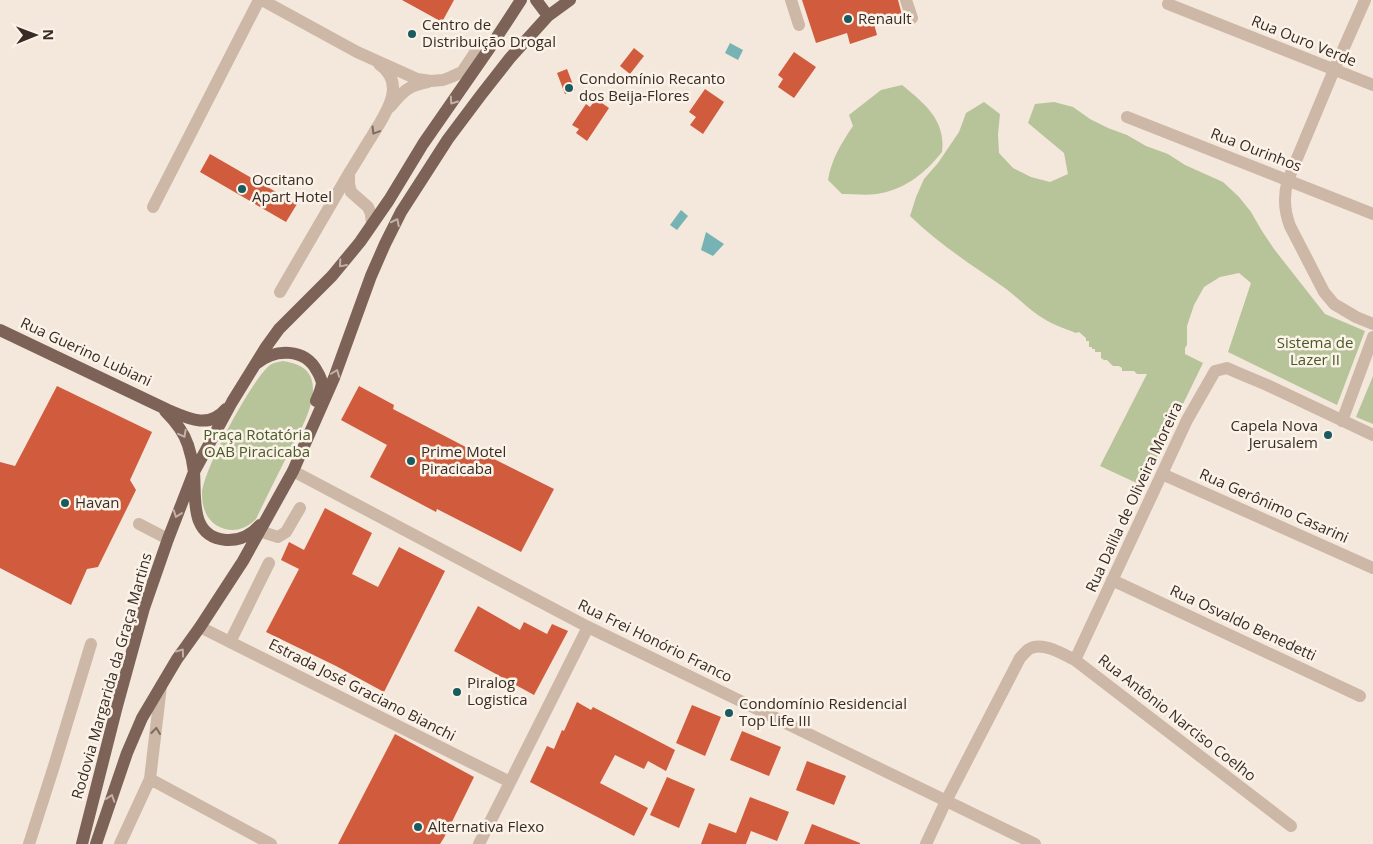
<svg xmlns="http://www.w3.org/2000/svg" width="1373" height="844" viewBox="0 0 1373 844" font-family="'Open Sans',sans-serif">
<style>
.green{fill:#b7c499}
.water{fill:#77b3b4}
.building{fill:#d05c3d}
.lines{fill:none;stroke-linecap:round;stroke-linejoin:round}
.minor{stroke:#cdb7a6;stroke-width:12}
.major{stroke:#7c6257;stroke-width:12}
.oneway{stroke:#c2b1a7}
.oneway2{stroke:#7c6b60}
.poi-dot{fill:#195b5e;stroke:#fbf2e8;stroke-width:2}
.labels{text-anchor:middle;stroke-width:5;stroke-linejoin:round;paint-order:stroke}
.poi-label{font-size:15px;fill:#392c27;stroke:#fbf2e8;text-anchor:start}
.street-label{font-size:15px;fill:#392c27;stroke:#fbf2e8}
.park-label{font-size:15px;fill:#495929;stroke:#fbf2e8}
</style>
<rect width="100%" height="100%" fill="#f4e7db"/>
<path class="green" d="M902,85C924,103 946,120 942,152C926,172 907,188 882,193C870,196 855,194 842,194L828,180C831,160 842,142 853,126L849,115L881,90Z
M984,102L1000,114L998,134L999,153L1013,168L1031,177L1050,182L1068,174L1064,153L1028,123L1035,104L1054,102L1073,107L1090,119L1108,128L1127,135L1146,146L1168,154L1185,165L1223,182L1239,197L1251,212L1262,231L1274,249L1325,314L1365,331L1337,405L1228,352L1251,283L1239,273L1220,277L1204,287L1194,305L1187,326V345L1185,348V354L1203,363L1143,486L1100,466L1147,374H1137L1134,371H1122V368L1119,366H1113L1107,360H1104L1101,358V352H1095V349H1092V347H1089V341H1086V338L1079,332L1076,333C1063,328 1049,323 1038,315C1025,306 1015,295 1002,286C970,264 938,243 910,216L916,197L924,179L938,163L959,132L966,113Z
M283,361C295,363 309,367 312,381C318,404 295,440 285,460C275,480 265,500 256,519C247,528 237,532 225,529C208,524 202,510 202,494C202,472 251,381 269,366C272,363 278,362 283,361Z
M1373,376V424L1356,417Z"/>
<path class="water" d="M730,43L743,50L738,60L725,53Z
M681,210L688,216L677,230L670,225Z
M706,232L724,244L713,256L701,250Z"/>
<path class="building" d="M402,0H454L442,22Z
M802,0H898L902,15L874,24L877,35L850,44L847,33L816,43Z
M634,48L644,56L630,74L620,66Z
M794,52L816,67L794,98L778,87L783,79L778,75Z
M567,69L575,90L565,94L557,73Z
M705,89L724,102L703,134L690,125L696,117L689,112Z
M596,99L609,108L587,141L576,133L579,129L572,125L586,104L590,107Z
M210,154L297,204L286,222L200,172Z
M57,386L152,432L130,480L136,490L98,567L87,569L71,605L0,568V462L15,466Z
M359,386L394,405L393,409L481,455L482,453L554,489L521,552L437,509L436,512L370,477L387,445L341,420Z
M325,508L372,533L352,574L378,587L399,547L445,571L384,692L336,666L266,632L299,569L281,560L289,542L304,550Z
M478,606L520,630L524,622L547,634L552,624L568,631L534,695L454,651Z
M577,702L591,710L593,707L675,750L666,771L648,761L644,769L615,755L600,783L648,808L634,836L530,782L547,746L554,749L562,730L564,731Z
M692,705L721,717L705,756L676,743Z
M742,731L781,747L769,776L730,760Z
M395,734L474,777L445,836L440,844H338Z
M807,761L846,776L834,805L796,790Z
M667,777L695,789L679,828L650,815Z
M750,797L789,812L777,841L751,831L746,844H701L709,823L736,833Z
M812,824L860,843V844H804Z"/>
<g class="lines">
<path class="minor" d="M262,0L357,52L417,79L431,81L443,80L451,77L462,72L476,51L491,46
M791,0L799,25
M906,0L912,18
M1365,0L1334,70L1288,180C1283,196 1284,210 1290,226L1324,292L1334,304L1356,317L1373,324
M1168,4L1373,85
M390,107C402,92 409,85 428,82
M1127,117L1373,214
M153,207L259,0
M372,224L371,214L368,207L351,192L349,184V173C357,161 364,148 372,136C385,114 408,84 379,64
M280,292L348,175
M1342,421L1373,337
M293,471L588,627L1035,844
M1162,474L1373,568
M139,524L168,539
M259,531L278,537L286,532L300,508
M1112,580L1360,696
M200,627L510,782
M230,642L269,563
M1075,660L1187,420L1215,371L1227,368L1236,372L1267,385L1373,435
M150,779L271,844
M29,844L54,766L91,644
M120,844L150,779L161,686
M479,844L588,627
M926,844L946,801L1020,658C1023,655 1026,651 1029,649C1042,641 1063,654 1075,660L1291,826"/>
<path class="major" d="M536,0L548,16
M0,330L168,410C189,419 209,429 226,409
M256,364C275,348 305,348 317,371C319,374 321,379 322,382C322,388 318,396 316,401
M165,411C175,421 184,432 188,445C191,454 193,463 194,472C196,497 189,537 226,540C240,541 251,535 260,525
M82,844L117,706L144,608L168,539L194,472L232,402L266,347L279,329L332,276L360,242L389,200L423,144L491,46L521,0
M96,844L127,753L142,718L177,659L200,627L243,561L293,471L334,378L371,276L385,244L401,212L448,139L481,95L510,58L548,16L570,0"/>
</g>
<defs><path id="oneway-chevron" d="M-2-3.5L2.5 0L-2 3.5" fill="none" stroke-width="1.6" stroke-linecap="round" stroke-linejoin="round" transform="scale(1.25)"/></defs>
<g class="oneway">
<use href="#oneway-chevron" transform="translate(453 101) rotate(125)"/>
<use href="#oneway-chevron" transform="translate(396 222) rotate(-63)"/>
<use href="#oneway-chevron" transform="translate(342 264) rotate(131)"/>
<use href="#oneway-chevron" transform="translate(336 373) rotate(-69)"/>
<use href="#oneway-chevron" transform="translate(183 434) rotate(62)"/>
<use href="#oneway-chevron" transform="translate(177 514) rotate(110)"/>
<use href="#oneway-chevron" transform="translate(181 652) rotate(-54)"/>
<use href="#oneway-chevron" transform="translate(111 798) rotate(-71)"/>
</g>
<g class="oneway2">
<use href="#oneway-chevron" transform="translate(375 131) rotate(121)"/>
<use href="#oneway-chevron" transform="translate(156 731) rotate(-83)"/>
</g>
<g class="poi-dot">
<circle cx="848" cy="19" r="5"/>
<circle cx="412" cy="34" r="5"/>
<circle cx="569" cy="88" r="5"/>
<circle cx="242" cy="189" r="5"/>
<circle cx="1328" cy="435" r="5"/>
<circle cx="411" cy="461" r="5"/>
<circle cx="65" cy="503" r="5"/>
<circle cx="457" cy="692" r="5"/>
<circle cx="729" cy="713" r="5"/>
<circle cx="418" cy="827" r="5"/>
</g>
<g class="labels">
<g class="poi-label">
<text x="858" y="24">Renault</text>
<text x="422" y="30">Centro de<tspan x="422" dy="17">Distribuição Drogal</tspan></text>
<text x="579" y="84">Condomínio Recanto<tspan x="579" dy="17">dos Beija-Flores</tspan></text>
<text x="252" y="185">Occitano<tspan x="252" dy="17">Apart Hotel</tspan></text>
<text x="1318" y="431" text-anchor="end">Capela Nova<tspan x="1318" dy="17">Jerusalem</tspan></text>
<text x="421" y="457">Prime Motel<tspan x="421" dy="17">Piracicaba</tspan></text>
<text x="75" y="508">Havan</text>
<text x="467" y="688">Piralog<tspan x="467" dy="17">Logistica</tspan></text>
<text x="739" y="709">Condomínio Residencial<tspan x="739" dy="17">Top Life III</tspan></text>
<text x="428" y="832">Alternativa Flexo</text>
</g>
<g class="street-label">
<text transform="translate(1304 41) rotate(22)" y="5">Rua Ouro Verde</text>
<text transform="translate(1256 150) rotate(21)" y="5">Rua Ourinhos</text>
<text transform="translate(86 352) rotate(25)" y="5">Rua Guerino Lubiani</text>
<text transform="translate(1134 497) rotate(-65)" y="5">Rua Dalila de Oliveira Moreira</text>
<text transform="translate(1274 506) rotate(24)" y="5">Rua Gerônimo Casarini</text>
<text transform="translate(1243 623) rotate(25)" y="5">Rua Osvaldo Benedetti</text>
<text transform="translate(655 641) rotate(26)" y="5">Rua Frei Honório Franco</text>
<text transform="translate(112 676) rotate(-74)" y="5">Rodovia Margarida da Graça Martins</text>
<text transform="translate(362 690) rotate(27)" y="5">Estrada José Graciano Bianchi</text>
<text transform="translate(1177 718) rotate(38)" y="5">Rua Antônio Narciso Coelho</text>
</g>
<g class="park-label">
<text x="1315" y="348">Sistema de<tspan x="1315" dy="17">Lazer II</tspan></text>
<text x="257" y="440">Praça Rotatória<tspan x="257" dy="17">OAB Piracicaba</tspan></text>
</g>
</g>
<g transform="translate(35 35) rotate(89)" stroke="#fbf2e8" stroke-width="4" paint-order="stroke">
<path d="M0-4L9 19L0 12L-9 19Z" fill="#392c27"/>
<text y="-8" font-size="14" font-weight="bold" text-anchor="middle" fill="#392c27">N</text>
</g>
</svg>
